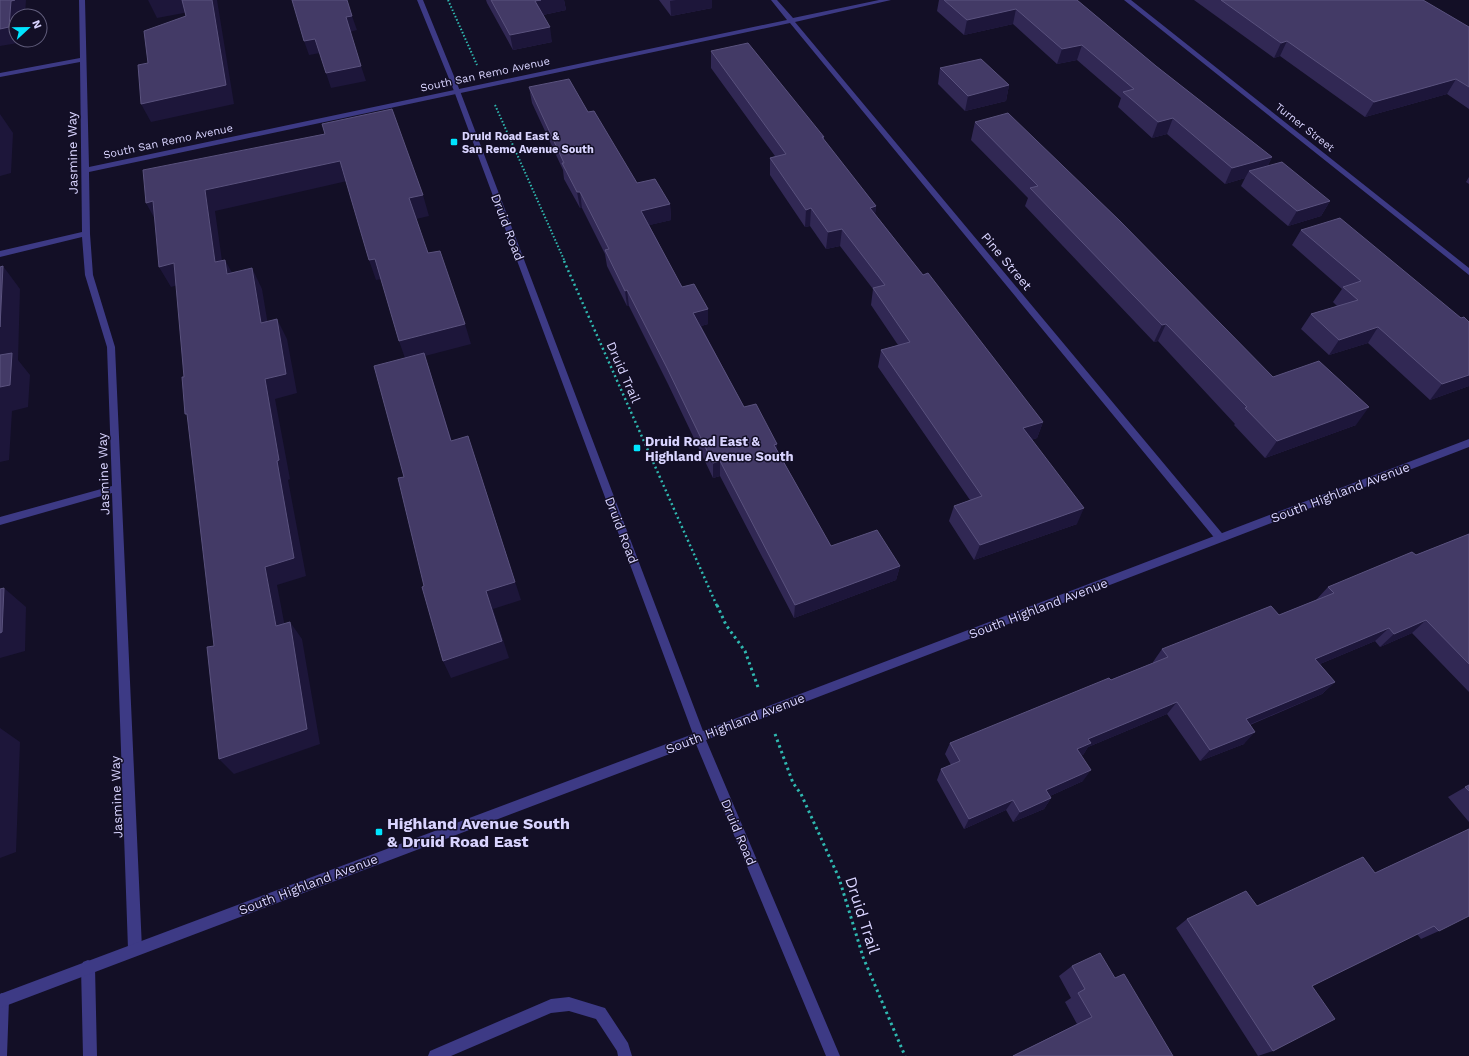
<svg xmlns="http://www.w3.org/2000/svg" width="1469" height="1056" viewBox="0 0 1469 1056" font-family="'Work Sans',sans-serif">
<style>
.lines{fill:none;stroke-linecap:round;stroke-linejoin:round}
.path-far2{stroke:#2fb8b0;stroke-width:2;stroke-dasharray:1.5 2;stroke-linecap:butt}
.path-far1{stroke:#2fb8b0;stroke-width:2.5;stroke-dasharray:2 3;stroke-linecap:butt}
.path{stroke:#2fb8b0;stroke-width:3;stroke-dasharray:2.5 3.5;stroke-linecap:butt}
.service{fill:#3d3a85;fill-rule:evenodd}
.minor{fill:#3d3a85;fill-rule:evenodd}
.tertiary{fill:#3d3a85;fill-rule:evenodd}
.wall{fill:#312854}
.shaded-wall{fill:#1d163a}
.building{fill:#433a66;stroke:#5a527e}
.poi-dot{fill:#00e5ff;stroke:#130f26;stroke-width:1.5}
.labels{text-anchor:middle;stroke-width:3;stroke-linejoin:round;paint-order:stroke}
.far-street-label{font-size:11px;fill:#d9d4ff;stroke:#130f26}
.far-poi-label{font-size:11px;font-weight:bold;fill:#d9d4ff;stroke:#130f26;text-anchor:start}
.street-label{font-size:13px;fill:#d9d4ff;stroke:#130f26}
.poi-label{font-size:13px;font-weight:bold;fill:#d9d4ff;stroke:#130f26;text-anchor:start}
.near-poi-label{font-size:16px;font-weight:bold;fill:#d9d4ff;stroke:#130f26;text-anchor:start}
.near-street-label{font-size:16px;fill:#d9d4ff;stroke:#130f26}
</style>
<rect width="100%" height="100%" fill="#130f26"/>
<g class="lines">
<path class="path-far2" d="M448,0L477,65
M495,105L565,262"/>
<path class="path-far1" d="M564,261L717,606"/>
<path class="path" d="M717,605L726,625L745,651L759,690
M775,734L793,783L801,794L839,878L863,957L905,1056"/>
<path class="service" d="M88,960L93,962L95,967L97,1056H83L81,967L83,962Z
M2,993L7,995L9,1000L7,1056H0V994Z
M569,997L605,1008L628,1043L632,1056H618L617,1051L596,1019L569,1011L551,1013L451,1056H428L430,1051L551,999Z"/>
<path class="minor" d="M79,0H85L89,167L787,20L771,0H777L793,18L879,0H891L795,22L1226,538L1225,541H1217L790,23L89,172L90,234L93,275L115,347L142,949L140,954L135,956L130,954L128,949L112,493L0,525V517L112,486L107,347L85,275L82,237L0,257V251L82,232L80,62L0,77V73L80,58Z
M1124,0H1131L1469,268V275Z"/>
<path class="tertiary" d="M417,0H423L460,91L703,731L1469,439V447L706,740L840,1056H826L696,744L0,1008V994L693,734L454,91Z"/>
</g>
<path class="wall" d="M486,0H564L566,10L543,15L552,42L513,50L487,3Z
M659,0H712V8L671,16Z
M939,0H1077L1156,66L1272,157L1268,165L1330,201L1321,216L1288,226L1241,186L1245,178L1225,184L1167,134L1152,138L1118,107L1121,98L1077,60L1057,64L1013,24L964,35L937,11Z
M1194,0H1418L1469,27V109L1447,94L1365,117L1280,56L1274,58Z
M711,51L824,137V140L876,206L875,214L923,275L1043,422L1037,438L1031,440L1077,524L974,560L949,521L954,506L970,500L878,367L881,350L898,345L871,305L873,289L840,246L826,249L810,226L805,227L770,175V158L775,156L711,68Z
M940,68L1009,85L1006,101L965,111L938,84Z
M529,87L588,112L637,183L670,204L671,220L649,225L682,287L708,309V324L701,326L744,407L777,444V450L831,546L900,566L896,580L794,618L720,476L713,478L668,384L629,306H627L607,266L605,254L582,208H580L564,179L563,170L532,103Z
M975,122L1273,377L1356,425L1265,458L1234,425L1235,424L1158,341L1154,342L1025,206L1028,198L971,140Z
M1469,177V184L1466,182Z
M1301,230L1469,322V386L1430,400L1368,343L1329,355L1301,329L1311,314L1337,306L1333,302L1342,289L1292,245Z
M1469,534V692L1412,633L1380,647L1375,641L1320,664L1335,682L1322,694L1250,725L1244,744L1200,761L1167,714L1088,747L1083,755H1081L1083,781L1050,796L1051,798L1044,809L1013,822L1006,810L964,829L937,780L941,769L951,765L945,754L950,743L1153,663V662L1162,649L1279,615L1316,600L1328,587L1416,555Z
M1469,785V822L1448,797Z
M1469,829L1439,931L1421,939L1417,934L1312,986L1273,1051L1258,1056L1176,928L1187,919L1257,906L1375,873Z
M1072,966L1115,978L1173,1056H1012L1077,1024L1065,1002L1071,998L1059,976Z"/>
<path class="shaded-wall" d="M15,0H26L25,15L16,16V40H19L18,43L0,46V29L11,1Z
M148,0H183L189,12L157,18Z
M212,0H217L234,104L151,122L141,104Z
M541,0H564L566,10L538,16L535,1Z
M676,0H712V8L671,16L670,1Z
M1016,9L1013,24L964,35L967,20Z
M352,16L357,30L350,32L346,17Z
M550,27L552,42L513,50L510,35Z
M315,39L320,53L309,55L304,41Z
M1287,41L1280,56L1274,58L1281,43Z
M1082,45L1077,60L1057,64L1062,49Z
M361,66L366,81L331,88L326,73Z
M1456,79L1447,94L1365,117L1374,102Z
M1009,85L1006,101L965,111L968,96Z
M0,114L13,133L11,173L0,176Z
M1173,118L1167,134L1152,138L1158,122Z
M1272,157L1264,173L1249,171L1245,178L1225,184L1232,168Z
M340,161L347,181L215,211L225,282L215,262L205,190Z
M577,192H580L582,208H580Z
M423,195L429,216L416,219L409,198Z
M153,201L157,223L146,203Z
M1330,201L1321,216L1288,226L1297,211Z
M670,204L671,220L642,227L641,211Z
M876,206L874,223L870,208Z
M811,208L810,226L805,227L806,210Z
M842,229L840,246L826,249L828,232Z
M375,259L382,279L376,280L369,260Z
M225,260L236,280L227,274Z
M174,263L185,283L171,287L159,267Z
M3,266L20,289L18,360L30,375L28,407L12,411L9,460L0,462V327Z
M252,268L262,289L271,343L261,323Z
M627,290L629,306H627L625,291Z
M708,309V324L694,328L693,313Z
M277,319L287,339L297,393L275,399L290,479L288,480L306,576L277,585L288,643L276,626L265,567L277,461L265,379Z
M465,324L471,344L425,356L431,374L458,461L406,361L399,341Z
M1166,324L1158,341L1154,342L1162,325Z
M1378,327L1368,343L1329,355L1339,340Z
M1469,375V386L1430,400L1442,384Z
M1369,407L1356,425L1265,458L1277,441Z
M1043,422L1037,438L1017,444L1023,428Z
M468,436L521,600L493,609L509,658L451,678L443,661L486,591Z
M777,444V459L774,445Z
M720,461V476L713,478V463Z
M1084,508L1077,524L974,560L980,545Z
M900,566L896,580L794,618L795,605Z
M4,588L26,607L25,651L0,658V633Z
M1426,620L1412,633L1380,647L1394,634Z
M290,622L302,639L320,744L234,774L219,759Z
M1389,628L1375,641L1303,671L1315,659Z
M1335,682L1322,694L1234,731L1246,719Z
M1177,702L1167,714L1088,747L1083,755L1070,760L1077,749L1088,739Z
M0,728L20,742L16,852L0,858Z
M1255,732L1244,744L1200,761L1210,750Z
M1091,770L1083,781L1039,801L1046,790Z
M1051,798L1044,809L1013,822L1020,812Z
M1013,800L1006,810L964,829L969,819Z"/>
<path class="building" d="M0,0H15L11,1L9,27L0,29Z
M182,0H212L226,85L141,104L138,65L148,63L144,31L186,16Z
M292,0H347L352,16L346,17L361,66L326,73L315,39L304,41Z
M491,0H541L535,1L550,27L510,35Z
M944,0H1077L1156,66L1272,157L1232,168L1173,118L1158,122L1123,92L1134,89L1082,45L1062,49L1016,9L967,20Z
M1221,0H1423L1469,27V87L1456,79L1374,102L1287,41L1281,43Z
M748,43L824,137H822L876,206L870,208L923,275L928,273L1043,422L1023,428L1084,508L980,545L954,506L982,496L881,350L910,342L873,288L885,285L842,229L828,232L811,208L806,210L770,158L786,154L711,51Z
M981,59L1009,85L968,96L940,68Z
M569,79L588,112L594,111L637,183L655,179L670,204L641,211L682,287L694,284L708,309L693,313L744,407L756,404L777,444L774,445L831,546L877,530L900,566L795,605L720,461L713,463L667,368L627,290L625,291L605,250L609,249L580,192H577L562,163H564L529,87Z
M392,109L423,195L409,198L428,253L440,251L465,324L399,341L375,259L369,260L340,161L205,190L215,262L225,260L227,274L252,268L261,323L277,319L286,374L265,379L279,460L277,461L294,558L265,567L276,626L290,622L307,729L219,759L207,647L214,646L187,414H185L182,377H184L174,263L159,267L153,201L146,203L143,170L325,134L322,124Z
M1008,113L1120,221L1273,377L1319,361L1369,407L1277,441L1245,408L1247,407L1166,324L1162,325L1030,188L1038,186L975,122Z
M1282,162L1330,201L1297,211L1249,171Z
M1340,218L1461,318L1464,317L1469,322V375L1442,384L1378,327L1339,340L1311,314L1358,300L1343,287L1361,281L1301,230Z
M3,266L0,327V267Z
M12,353L10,385L0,387V355Z
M424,353L451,441L468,436L515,582L486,591L502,641L443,661L422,587L424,586L398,478L404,477L374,366Z
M1469,534V664L1426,620L1394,634L1389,628L1315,659L1335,682L1246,719L1255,732L1210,750L1177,702L1088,739L1091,743L1077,749L1091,770L1046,790L1051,798L1020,812L1013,800L969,819L941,769L960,761L950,743L1109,678L1111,680L1168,657L1162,649L1271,606L1279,615L1334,593L1328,587L1412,552L1416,555Z
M4,588L2,632L0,633V589Z
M1469,785V791L1465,787Z
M1469,829V916L1439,931L1434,926L1312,986L1335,1019L1273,1051L1187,919L1246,891L1257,906L1363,857L1375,873Z
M1100,953L1115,978L1124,974L1173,1056H1013L1092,1017L1078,993L1085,989L1072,966Z"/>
<g class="poi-dot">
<rect x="450" y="138" width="8" height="8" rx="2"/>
<rect x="633" y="444" width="8" height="8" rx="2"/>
<rect x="375" y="828" width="8" height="8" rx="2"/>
</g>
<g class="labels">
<g class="far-street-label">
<text transform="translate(485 74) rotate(-12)" y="4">South San Remo Avenue</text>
<text transform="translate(1305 127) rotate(38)" y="4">Turner Street</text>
<text transform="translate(168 141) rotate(-12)" y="4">South San Remo Avenue</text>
</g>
<g class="far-poi-label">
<text x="462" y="140">Druid Road East &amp;<tspan x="462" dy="13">San Remo Avenue South</tspan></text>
</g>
<g class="street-label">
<text transform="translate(72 153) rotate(-91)" y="5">Jasmine Way</text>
<text transform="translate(508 227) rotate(69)" y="5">Druid Road</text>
<text transform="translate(1007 261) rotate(50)" y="5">Pine Street</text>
<text transform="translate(624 372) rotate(66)" y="5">Druid Trail</text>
<text transform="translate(103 474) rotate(-92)" y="5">Jasmine Way</text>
<text transform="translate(1340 492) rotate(-21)" y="5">South Highland Avenue</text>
<text transform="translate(622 530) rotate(69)" y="5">Druid Road</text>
<text transform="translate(1038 608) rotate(-21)" y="5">South Highland Avenue</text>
<text transform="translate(735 723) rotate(-21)" y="5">South Highland Avenue</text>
<text transform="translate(116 797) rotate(-92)" y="5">Jasmine Way</text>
<text transform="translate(739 832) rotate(67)" y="5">Druid Road</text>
<text transform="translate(308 884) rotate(-21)" y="5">South Highland Avenue</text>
</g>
<g class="poi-label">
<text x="645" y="446">Druid Road East &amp;<tspan x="645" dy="15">Highland Avenue South</tspan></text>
</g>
<g class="near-poi-label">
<text x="387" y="829">Highland Avenue South<tspan x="387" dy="18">&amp; Druid Road East</tspan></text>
</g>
<g class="near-street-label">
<text transform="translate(863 915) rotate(72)" y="6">Druid Trail</text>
</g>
</g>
<g transform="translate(28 28) rotate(68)"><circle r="19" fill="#130f26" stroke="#625e7d"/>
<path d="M0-3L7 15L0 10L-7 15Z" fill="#00e5ff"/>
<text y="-6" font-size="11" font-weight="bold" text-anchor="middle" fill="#d9d4ff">N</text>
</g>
</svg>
